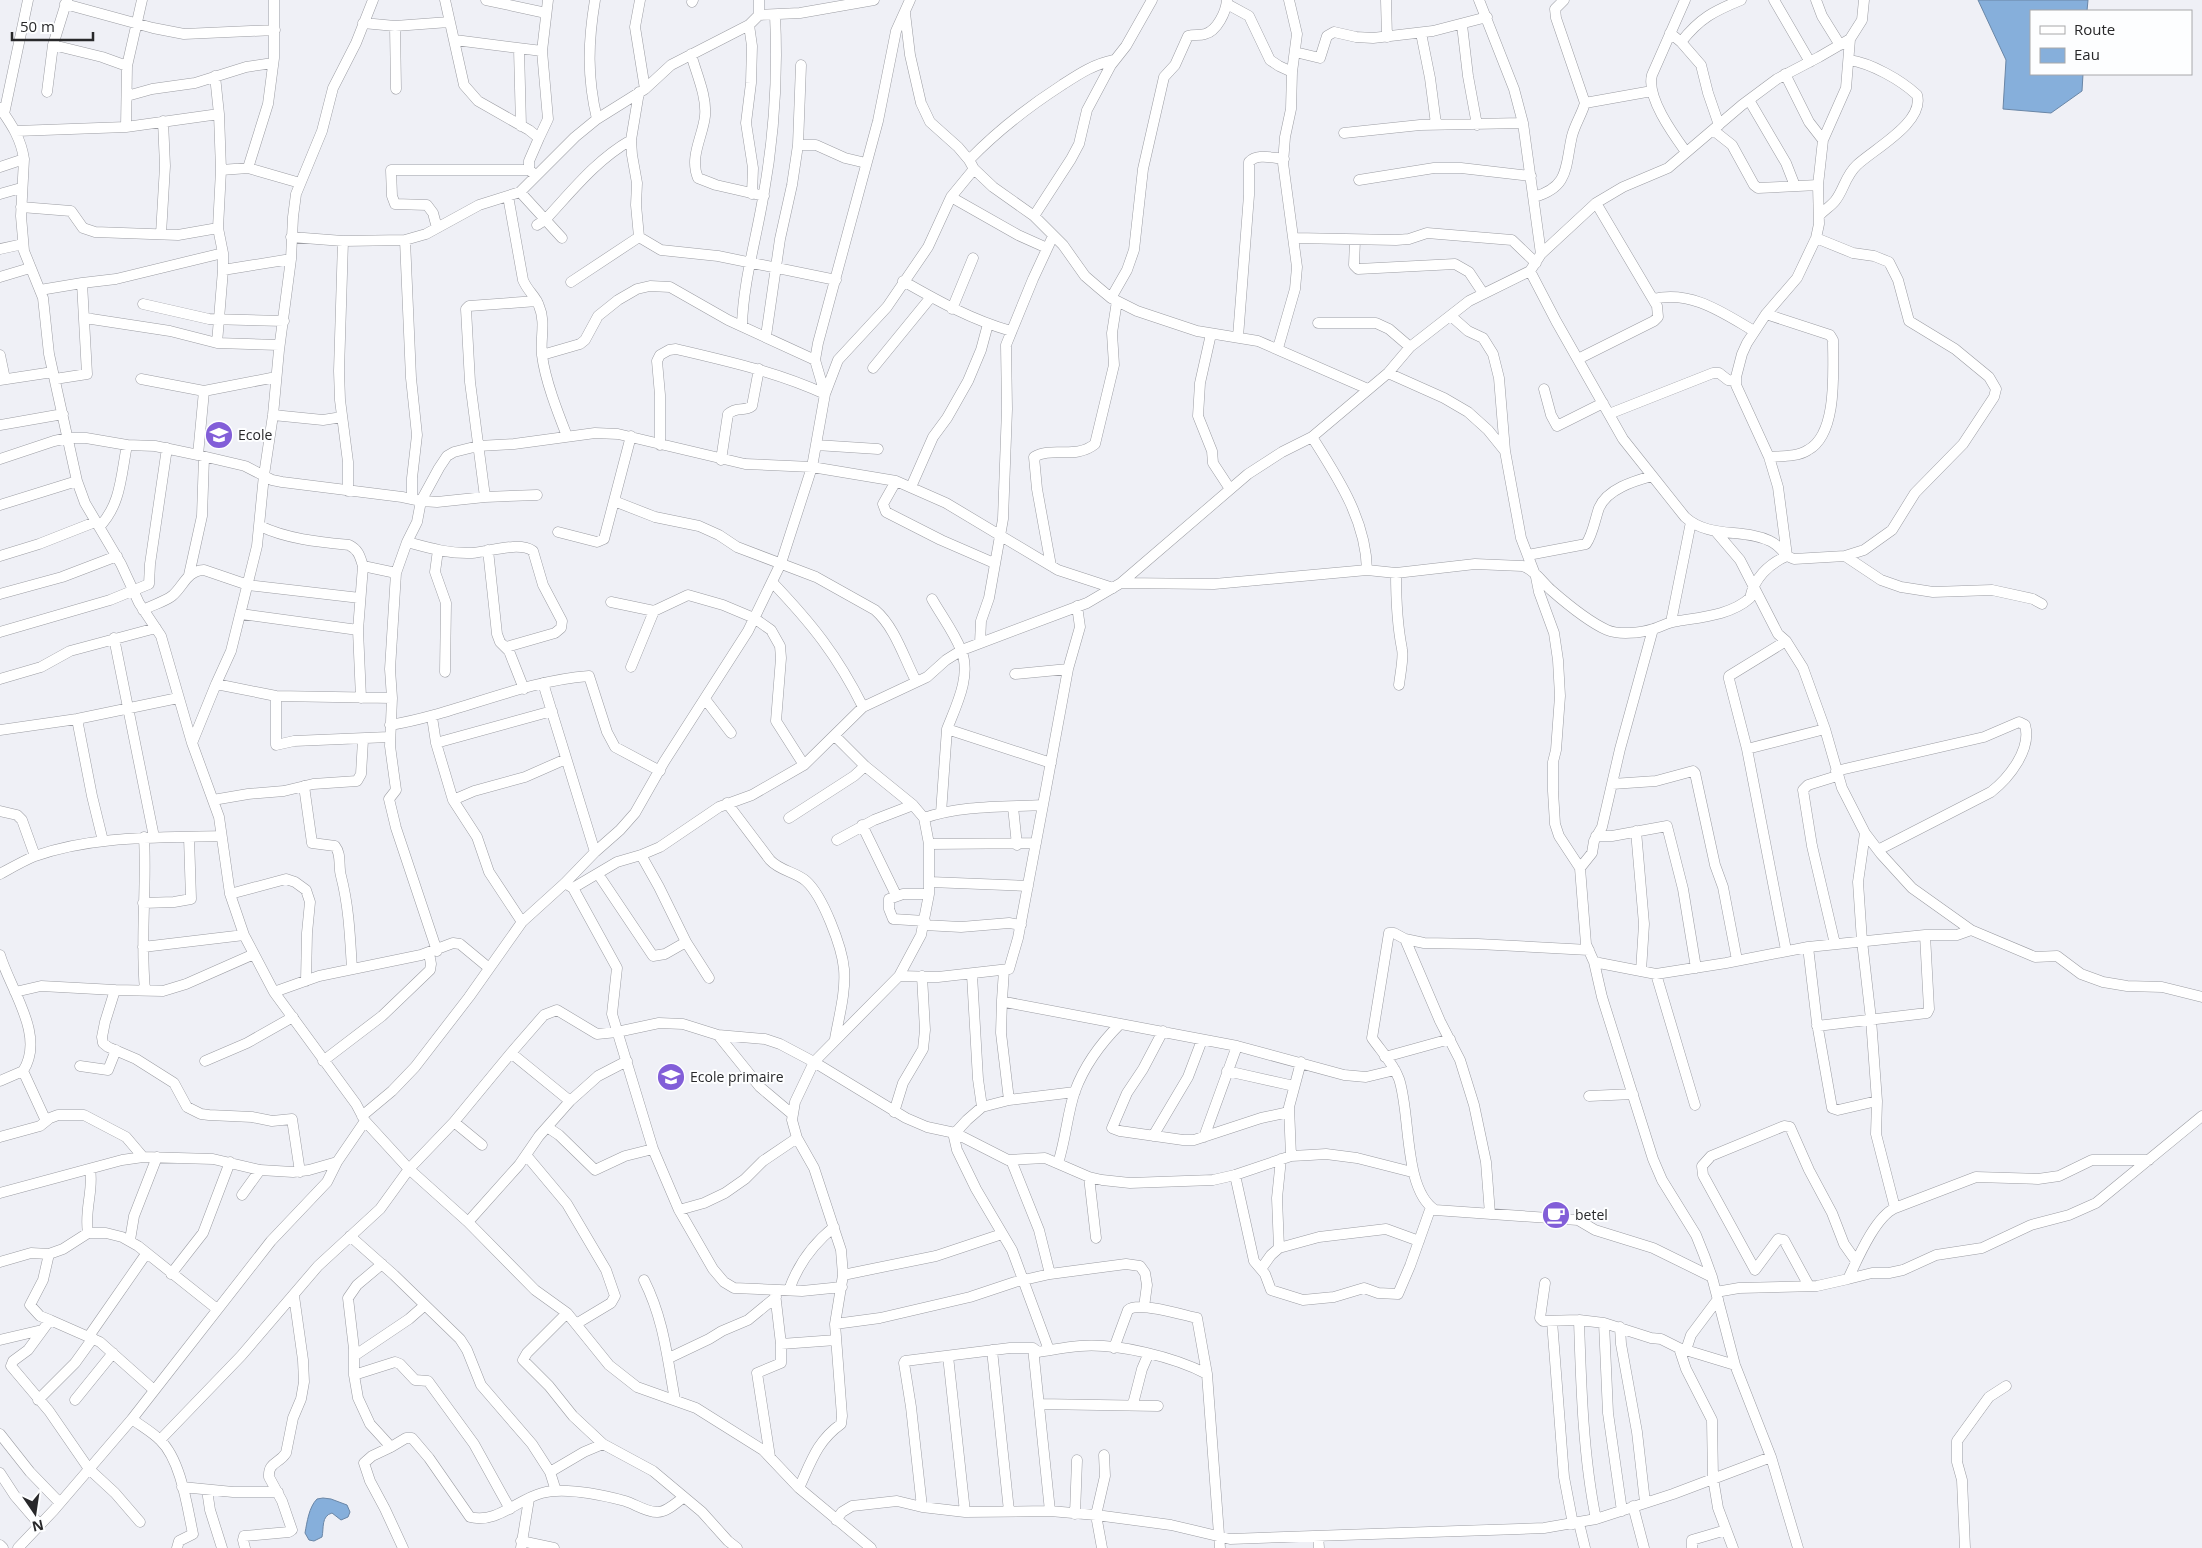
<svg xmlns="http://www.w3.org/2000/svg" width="2202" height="1548" viewBox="0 0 2202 1548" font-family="'Open Sans',sans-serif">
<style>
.water{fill:#86afdb;stroke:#6a86a6}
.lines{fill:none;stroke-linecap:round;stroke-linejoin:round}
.minor-casing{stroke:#9c9da3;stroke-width:11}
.minor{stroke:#fff;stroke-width:10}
.labels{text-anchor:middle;stroke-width:4;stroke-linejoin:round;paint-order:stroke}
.poi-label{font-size:14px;fill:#28282a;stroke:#fdfeff;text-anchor:start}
</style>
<rect width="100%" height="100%" fill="#eff0f6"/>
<path class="water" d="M1978,0H2088L2087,11H2031V74H2083L2082,91L2051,113L2003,109L2006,60Z
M323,1498L331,1499L347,1505L350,1512L348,1517L341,1520L332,1513C321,1516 324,1528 322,1537L314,1541L309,1540L305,1533C307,1522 309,1507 317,1499Z"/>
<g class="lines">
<defs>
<path id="minor" d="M373,0L356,43L333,88L322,131L296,194L293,217L291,259L279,350L273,415L264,475L257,546L231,651L216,684L192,743L219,817L230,894L244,935L274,992L356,1104L365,1121L409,1169L468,1222L535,1290L567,1313L609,1365L637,1387L696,1408L763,1450L799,1488L871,1548
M445,0L464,85L478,101L529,130L539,138L529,161V170L533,173
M486,0L546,13
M595,0C588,42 587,77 597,119
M640,0L635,27L645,89
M1386,0L1387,37
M1479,0L1514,89L1523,123L1541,254
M1685,0L1652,75C1646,97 1673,134 1686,152
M1774,0L1810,62
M1816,0L1822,16L1840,45
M692,2L693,0
M65,4L153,28L184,34L275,30
M1227,4L1249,16L1270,60L1279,66L1292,72
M905,13L910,55L921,103L930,122L958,147L969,160L974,169L993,187L1034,216L1063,245L1085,276L1099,288L1111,298L1137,311L1197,331L1258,341L1368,389
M759,15L800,13L874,0
M363,23L395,26L449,22
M749,25L752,46L751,83L746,123L753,168L752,194
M1462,25L1468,76L1477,125
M395,26L396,89
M1421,33L1430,78L1436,124
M1670,33L1681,42L1701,65L1708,93L1719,125
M455,40L542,51
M1681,42C1700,18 1714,11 1741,0
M53,45L102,57L127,66
M519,49L521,126
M1295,52L1320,58L1327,36L1334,32L1356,37L1373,38L1433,31L1487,17
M691,54C696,73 707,96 705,116C703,136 689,157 698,178L716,185L764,196
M1785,74L1809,122L1823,140
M215,76L219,114L221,170L218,228L223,253V270L217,343
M47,92L53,45L67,0
M639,92L631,140L632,155L637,183L636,205L639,237L661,250L718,256L836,280
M127,96L152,89L195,83L246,67L273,63
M1749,100L1786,163L1795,186
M1585,103L1652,91
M0,108C12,125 21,139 24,159L21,216L24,251L43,298L49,354L77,481L85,503L121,564L139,603L161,636L192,743
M4,114L28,0
M126,127L127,66L142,0
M1713,130L1732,145L1754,185L1758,188L1818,185
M16,131L126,127L219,114
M1344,133L1420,125L1523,123
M539,138L548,119L542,51L548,0
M798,145H816L845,158L866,163
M969,160C998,130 1028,107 1062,85C1079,74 1094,64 1114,60
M0,167L24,159
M248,168L268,104L274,58V0
M221,170L248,168L300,183
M1359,180L1434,168H1461L1531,176
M520,192L562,238
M0,194L21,188
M508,196L523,280C528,292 536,296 539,306C546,322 540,339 542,355C545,380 558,413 567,436
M951,197L1018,235L1047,248
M1534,197C1570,187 1565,166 1572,136C1575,124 1582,114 1585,103L1556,18L1555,9L1564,0
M21,207L71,211L83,228L95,232L178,235L218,228
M1034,216L1071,159L1079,144L1087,110L1111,65L1126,46L1152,0
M1819,216C1824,210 1830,207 1835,201C1844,190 1845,176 1857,165C1874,149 1925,122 1917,95C1901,80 1871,63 1849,60
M537,225L545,220C572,191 596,160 631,140
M437,228L433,213L427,205L395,204L392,196L391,170H529
M161,234L165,166L163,121
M291,237L343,241L405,240L426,234L479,205L520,192L575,137L597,119L645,89L671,65L749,25L759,15V0
M1295,238L1396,240L1409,239L1427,233L1512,240L1536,263
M1816,238L1853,253L1874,256L1889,262L1898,280L1909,321L1955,349L1989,377L1996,389L1994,397L1963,444L1915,493L1892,530L1864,550L1845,556
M405,240L411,378L417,435L412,478V499
M1355,240L1354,265L1358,269L1455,264L1469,272L1483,293
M343,241L339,371L340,400L348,462V491
M0,249L23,244
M223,270L291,259
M1530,271L1556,321L1623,439L1685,517C1709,539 1743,528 1770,541C1777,544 1782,550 1787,556
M0,277L30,268
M903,281C938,301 972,320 1011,331
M571,282L639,237
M40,290L82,283
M1111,298L1127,270L1134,250L1143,169L1164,77L1175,65L1188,36C1194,34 1199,36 1205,34C1217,31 1226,12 1227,0
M1653,299C1692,290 1723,313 1754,331
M143,304L209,319L284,321
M952,309L973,258
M1766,314L1830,335L1833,340C1833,370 1838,434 1808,450C1797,457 1782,456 1769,457
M1451,316L1468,331L1483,338L1493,354L1499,378L1505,451
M85,318L170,331L217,343L279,345
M1318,323H1376L1389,329L1410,347
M742,326C743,283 756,240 763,198C774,138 778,75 775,15
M1211,334L1200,383L1198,416L1212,451L1213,463L1230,489
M766,336L780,239L792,185L798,145L801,65
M1238,337L1249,195V162C1257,153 1273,158 1284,159
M1278,348L1295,289L1297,267L1283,163L1285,137L1291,109L1292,72L1297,34L1289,0
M0,355L5,379
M542,355L580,344L585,340L598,316L618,300L637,289L650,286L670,287L728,320L815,360
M1578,359L1654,321L1658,317L1657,306L1596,203
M873,368L931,297
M1388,373L1444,398L1468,412L1488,430L1505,451L1521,538L1536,577L1539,592L1554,633L1558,660L1560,696L1556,750L1553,762V791L1555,824L1559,836L1580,868L1586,944L1594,962L1602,997L1653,1159L1662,1180L1696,1235L1704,1255L1712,1277L1735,1365L1771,1457L1798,1548
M55,379L87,374L82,283L116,279L223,253
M141,379L204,391L198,455
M0,380L53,372
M1544,389L1551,415L1557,426L1603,403
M204,391L276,377
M1609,414L1713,373H1719L1728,380L1735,381
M273,415L323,420L342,417
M0,425L63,414
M1312,437C1338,478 1366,520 1367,570
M660,445V395L657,361L660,355L669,350L676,349C727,361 777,372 825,394L838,360L887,307L928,247L951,197L974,169
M816,445L878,449
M0,459L54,441L68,438H86L127,445L155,446L198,455L245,466L272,480L282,482L402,497L421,501L439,468L447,456L454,452L478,446L514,444L595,433L618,434L745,464L812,467L896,481L946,503L1058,570L1113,588
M721,460L728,414C737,406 744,412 752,406L759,369
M896,481L883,504L886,512L941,540L994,563
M911,487L933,437L947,418L968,381L981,350L988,324
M485,497L537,495
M614,501L655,517L699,526L719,535L737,547L816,577L875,610C895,627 904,658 916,681
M0,505L77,481
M260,526C287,539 319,542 349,545C359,550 360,557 363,566L396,573
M99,527C121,505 121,475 127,445
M558,532L597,542L604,539L631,436
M1717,533L1740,560L1778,634L1786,641L1803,668L1825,729L1842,788L1865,833L1881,854L1912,888L1971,930L2035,957L2057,956L2081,974L2103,982L2127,986L2162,987L2202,997
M407,542L396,573L390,669L392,698L390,746L396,790L389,799L396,828L437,951
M438,550L435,572L446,603L445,672
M488,550L497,634L500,642L509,651L524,689
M1528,555L1586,544C1593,534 1595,519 1599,508C1607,489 1634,481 1652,476
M0,556L39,544L95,522
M1787,556L1778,487L1769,457L1736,385V377L1742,354L1747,343L1766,314L1797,278L1816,238L1819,224L1818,185L1823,140L1846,88L1850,39
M1051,566L1037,489L1034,457C1052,446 1075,460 1095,444L1114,365L1112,333L1117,301
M1396,573C1396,599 1397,624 1402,649C1404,657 1400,675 1399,685
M189,575L202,516L204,457
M772,582C812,624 837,655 863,707
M1121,583L1214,584L1367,570L1396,573L1475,564L1522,566C1533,568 1543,583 1551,590C1567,604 1587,621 1607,630C1619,635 1641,633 1653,629C1661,627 1668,622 1678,621C1702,617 1731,615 1750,598C1754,579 1768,564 1787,556L1794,559L1845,556L1881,580L1901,587L1933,592L1992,590L2033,599L2042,604
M0,594L62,577L117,556
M932,599C941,615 954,632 961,650C972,675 956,706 947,729
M611,602L654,611L688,595L723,605L754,618L771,630L780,646L781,658L776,721L804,765
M143,610C152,605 164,602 172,596C184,586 186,571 204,570L248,585L360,598
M241,614L358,630
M1671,622L1691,522
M0,632L110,600L149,584L150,564L167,448
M114,638L154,837
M980,643L981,621L989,598L1003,519L1007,409L1006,345L1033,279L1053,236
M506,647L555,633L561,628L562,621L543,585L533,551C519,541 488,552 472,553C449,554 429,548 407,542L417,522L421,501L437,502L485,497L470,382L466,309L469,306L537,301
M631,667L654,611
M1015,674L1068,669
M0,679L41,667L70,651L156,628
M543,683L595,852
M216,684L276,696L392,698
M276,696V745L294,741L389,737
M361,698L358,630L363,566
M705,699L731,733
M432,717L436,743L453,800L477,837L489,872L522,922
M77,719L92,796L103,841
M390,725C457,714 521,681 589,676L607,732L615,747L660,771
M0,730L77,719L178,698
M835,736L865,766L913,805L924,818L929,844V894L921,935L899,976L814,1062L906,1118L927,1127L955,1133L1008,1160L1045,1158L1089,1177L1102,1180L1130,1183L1213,1180L1235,1175L1291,1156L1310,1155L1326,1154L1357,1158L1412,1172
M436,743L552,711
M1747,749L1825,729
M1836,771L1984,737L2019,722L2025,725C2032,749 2009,778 1991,792L1878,850
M1612,784L1656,781L1693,771L1695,773L1715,865L1723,887L1737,960
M304,786L312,843L335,846C342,855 338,866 341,876C349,907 350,937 352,969
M213,800L248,794L284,791L313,784L357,781L361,774L363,740
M453,800L474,791L525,777L566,759
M727,803L770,860C780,871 796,872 806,881C823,896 842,947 844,969C846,992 839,1016 835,1039
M1043,805L1068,669L1080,627L1077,606
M1013,807L1017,845
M0,811L17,815L22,820L35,856
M941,813L947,729L1051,763
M789,818L854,776L865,766
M862,825L896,895
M1636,831L1644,924L1641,971
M1865,833L1858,882L1862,941L1871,1019L1877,1101L1876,1134L1895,1208
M1596,836H1612L1667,826L1683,889L1696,968
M144,837C147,888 140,939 145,990
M837,840L874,820L913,805
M929,844L1036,843
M641,855L659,887L686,942L709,978
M1580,868L1592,853L1594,841L1602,827L1620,749L1653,629
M0,874C11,868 23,861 35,856C95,835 159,838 221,836
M598,874L653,956L665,954L686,942
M930,882L1028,886
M565,883L573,888L617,862L641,855L660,847L719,807L752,795L804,765L863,707L927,677L946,660L962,650L1087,603L1121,583L1248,474L1282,452L1312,437L1388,373L1410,347L1469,301L1530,271L1541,254L1596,203L1623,187L1668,168L1742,105L1777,79L1819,57L1850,39L1862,20L1864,0
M573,888L617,968L612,1014L653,1149L679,1210L713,1269L724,1282L734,1288L802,1291L842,1287
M230,894L286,879L295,882L306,890L310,902L307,933L306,981
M143,903L174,902L191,899L189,837
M925,921L893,919L889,909V899L903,894H929
M924,925L961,927L1009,923L1021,925
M1405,939L1440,1021L1460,1060L1474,1105L1486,1162L1490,1214
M1835,944L1812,846L1803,790L1808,785L1837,776
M143,947L244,935
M1808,947L1817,1023L1832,1108L1838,1110L1877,1101
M1589,950L1478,944L1424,943L1405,939L1394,933H1389L1372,1038C1381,1051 1394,1064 1399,1079C1411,1114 1403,1189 1435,1210L1578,1220L1595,1230L1653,1248L1712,1277
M1786,950L1747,749L1729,679V676L1786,641
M0,955C10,989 46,1036 23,1071
M1594,962L1656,974L1726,963L1808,947L1925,935H1957L1971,930
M1004,970L1002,1000L1005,1002L1237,1046L1344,1075L1366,1077L1395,1070
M1656,974L1695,1105
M972,975L978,1079L982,1107
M899,976L938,977L1009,969L1018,938L1043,805C1004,807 961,805 924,818
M115,990L163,991L186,984L254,954
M15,992L41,986L115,990L105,1022L102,1037L103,1043L108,1047L136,1059L174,1083L187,1107L201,1114L209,1115L252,1117L272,1121L292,1119L300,1172
M274,992L319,976L421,955L453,943L460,944L489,968
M1002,1000L1001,1033L1009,1100
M1817,1026L1927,1013L1929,1009L1925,935
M1163,1031L1143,1069L1127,1093L1112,1128L1120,1131L1183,1140H1194L1261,1118L1289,1112
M718,1035L760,1087L792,1114
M511,1053L570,1101
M1385,1057L1450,1039
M205,1061L247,1043L293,1017
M323,1061L382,1016L430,970L431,964L429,953
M80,1066L108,1070L116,1050
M1227,1071L1294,1086
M0,1081L23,1071L46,1121
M1589,1096L1633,1094
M894,1112L903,1083L923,1049L925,1030L922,976
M362,1116L392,1091L415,1067L469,997L522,922L565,883L595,852L620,830L635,813L664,762L748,631L781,563L812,467L825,394L815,360L818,343L878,121L896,31L910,0
M454,1122L482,1145
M547,1127L559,1135L595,1170L625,1156L653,1149
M1153,1136L1188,1077L1202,1040
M0,1137L40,1126L50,1118L58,1115H84L126,1137L143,1157L213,1159L260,1170L293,1172L309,1170L337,1162
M1204,1137L1237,1046
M526,1155L567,1204L606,1270L615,1296L611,1303L576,1324
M1291,1156L1289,1107L1301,1062
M1011,1160L1039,1230L1050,1274
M1058,1163C1066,1139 1067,1114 1075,1091C1085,1064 1100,1044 1120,1024
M1235,1175L1254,1261L1265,1274L1271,1290L1303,1300L1334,1297L1364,1288L1378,1293L1398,1294L1410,1266L1431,1207
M1089,1177L1096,1238
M0,1193L122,1160L143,1157
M242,1195L260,1170
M679,1210L704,1203L725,1193L745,1179L763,1161L797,1138
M468,1222L519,1165L539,1136L570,1101L598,1076L627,1061
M88,1233C84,1209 94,1190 90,1169
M350,1236L394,1275L460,1339L467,1350L481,1385L532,1444L550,1472L556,1491
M130,1240L134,1216L157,1157
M1279,1248L1277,1198L1281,1159
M49,1254L63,1249L88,1233H106L122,1237L138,1246L217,1309
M0,1262L31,1253L49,1254L43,1280L30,1305L40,1316L50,1320
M382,1264L357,1285L348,1298L354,1349V1375L358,1398L370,1424L391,1447L406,1438H412L429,1458L470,1517C497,1524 518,1499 542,1493C565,1487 602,1495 625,1501C635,1504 648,1513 658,1512C667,1512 677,1502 684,1497
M1261,1269L1271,1255L1279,1248L1319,1237L1386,1229L1419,1241
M171,1274L203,1233L230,1162
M843,1275L936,1256L1002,1234
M1848,1279L1872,1273H1889L1903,1270L1936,1255L1982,1248L2031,1225L2069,1215L2096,1203L2202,1116
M644,1280C664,1320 667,1357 675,1400
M1545,1283L1540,1318L1543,1321L1579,1320L1604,1323L1651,1338L1661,1339L1679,1348L1735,1365
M1809,1286L1784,1240L1778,1239L1755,1270L1703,1175L1702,1166L1711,1156L1784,1126L1790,1127L1809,1170L1832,1213L1844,1244L1856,1261
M789,1290C798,1264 813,1244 834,1227
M1716,1292L1739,1288L1817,1286L1848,1279C1857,1260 1875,1217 1895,1208L1976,1177L2038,1179L2059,1176L2092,1160H2149
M775,1293L781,1344L836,1340
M567,1313L527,1353L523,1360L549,1386L573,1416L603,1444L653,1471L702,1512L728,1541L737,1548
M1579,1320C1581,1384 1583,1456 1596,1519
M1552,1321L1564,1477L1573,1524
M1604,1323L1608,1413L1622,1511
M835,1324L880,1318L970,1297L1015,1282L1050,1274L1126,1264L1140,1266L1145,1273L1147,1285L1144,1307
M1620,1327L1621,1344L1637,1432L1645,1502
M89,1336L146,1254
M0,1340L42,1330
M1033,1348L1050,1511
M1679,1348L1686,1369L1712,1420L1713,1478L1718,1508L1733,1548
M992,1350L1009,1511
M1049,1350L1012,1250L976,1189L957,1150L954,1137L955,1133L967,1120L982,1107L1009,1100L1075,1092
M1686,1350L1691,1335L1718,1299
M354,1356L409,1319L425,1305
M948,1356L965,1512
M669,1358L709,1339L722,1331L748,1320L776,1297
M1207,1374L1220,1548
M354,1375L395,1362L400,1364L415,1380L428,1381L474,1444L510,1509
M38,1400L75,1363L93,1338
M75,1400L113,1353
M1039,1404L1158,1406
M1133,1404L1142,1369L1148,1355
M132,1419C141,1426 152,1432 160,1440C181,1460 187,1506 193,1534L179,1541L177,1548
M0,1434L30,1472L60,1503
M160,1440L241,1356L318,1266L380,1209L409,1169L454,1122L511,1053L544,1015L557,1010L597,1034L617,1032L659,1023L683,1024L718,1035L765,1039L780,1044L814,1062L795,1102L792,1120L797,1138L814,1168L841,1250L843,1275L835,1324L842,1416L841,1424C817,1441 811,1462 799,1488
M391,1447L372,1456L364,1463L370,1481L385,1509L403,1548
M770,1457L757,1373L781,1363V1344
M550,1472L584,1452L603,1444
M0,1473L15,1496L40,1525
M182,1487L233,1492H278
M207,1490L210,1510L222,1548
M1633,1506L1644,1548
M922,1507L911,1407L904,1363L905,1361L1010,1348H1033L1038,1352C1052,1350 1066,1347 1080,1346C1118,1343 1174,1357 1207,1374L1197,1318C1183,1315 1138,1301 1128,1310L1114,1348
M1075,1514L1077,1460
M836,1520L842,1512L852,1506L897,1501L922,1507L965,1512L1050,1511L1096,1515L1171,1525L1230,1539L1544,1528L1596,1519L1673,1494L1771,1457
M140,1522L115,1493L89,1469L49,1411L11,1366L13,1361L28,1350L50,1320L100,1342L154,1390
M1579,1523L1585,1548
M1318,1536L1319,1548
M521,1541L554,1548
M0,1545L3,1548
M18,1548L54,1510L132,1419L271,1241L327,1182L337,1162L365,1121
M245,1548L243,1540L244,1536L289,1532L292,1530L282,1501L269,1477C268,1462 279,1464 286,1453L293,1418L301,1399L304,1382L303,1360L294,1296
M521,1548L529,1499
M1102,1548L1096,1515L1105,1476L1104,1455
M1692,1548V1540L1726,1530
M1965,1548L1962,1480L1957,1462V1441L1989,1397L2006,1386"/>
</defs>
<use href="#minor" class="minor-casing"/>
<use href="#minor" class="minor"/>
</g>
<defs>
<symbol id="school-disc" viewBox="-11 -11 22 22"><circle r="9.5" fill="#825ed8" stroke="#fdfeff"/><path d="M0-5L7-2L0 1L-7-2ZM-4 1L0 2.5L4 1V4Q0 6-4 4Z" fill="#fff"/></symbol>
<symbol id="cafe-disc" viewBox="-11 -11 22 22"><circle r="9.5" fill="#825ed8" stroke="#fdfeff"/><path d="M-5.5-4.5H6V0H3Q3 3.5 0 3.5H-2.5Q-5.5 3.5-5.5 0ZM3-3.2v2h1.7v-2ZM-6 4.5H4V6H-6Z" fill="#fff"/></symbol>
</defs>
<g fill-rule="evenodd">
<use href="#school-disc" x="203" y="419" width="32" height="32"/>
<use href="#school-disc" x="655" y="1061" width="32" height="32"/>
<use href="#cafe-disc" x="1540" y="1199" width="32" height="32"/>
</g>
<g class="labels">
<g class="poi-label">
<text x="238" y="440">Ecole</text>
<text x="690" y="1082">Ecole primaire</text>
<text x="1575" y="1220">betel</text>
</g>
</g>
<rect x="2030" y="10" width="162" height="65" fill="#fdfeff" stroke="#a8a8aa"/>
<rect x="2040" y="26" width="25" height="8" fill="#ffffff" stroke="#a8a8aa"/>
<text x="2074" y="35" font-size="15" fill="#28282a">Route</text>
<rect x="2040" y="48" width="25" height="15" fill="#86afdb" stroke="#a8a8aa"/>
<text x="2074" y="60" font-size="15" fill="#28282a">Eau</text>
<g transform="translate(35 1513) rotate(167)" stroke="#fdfeff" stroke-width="4" paint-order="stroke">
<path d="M0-4L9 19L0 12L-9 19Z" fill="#28282a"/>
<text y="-8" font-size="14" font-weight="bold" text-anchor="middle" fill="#28282a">N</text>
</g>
<path d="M12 32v8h81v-8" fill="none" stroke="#28282a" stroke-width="2.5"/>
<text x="20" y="32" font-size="15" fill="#28282a" stroke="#fdfeff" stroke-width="4" paint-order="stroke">50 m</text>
</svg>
